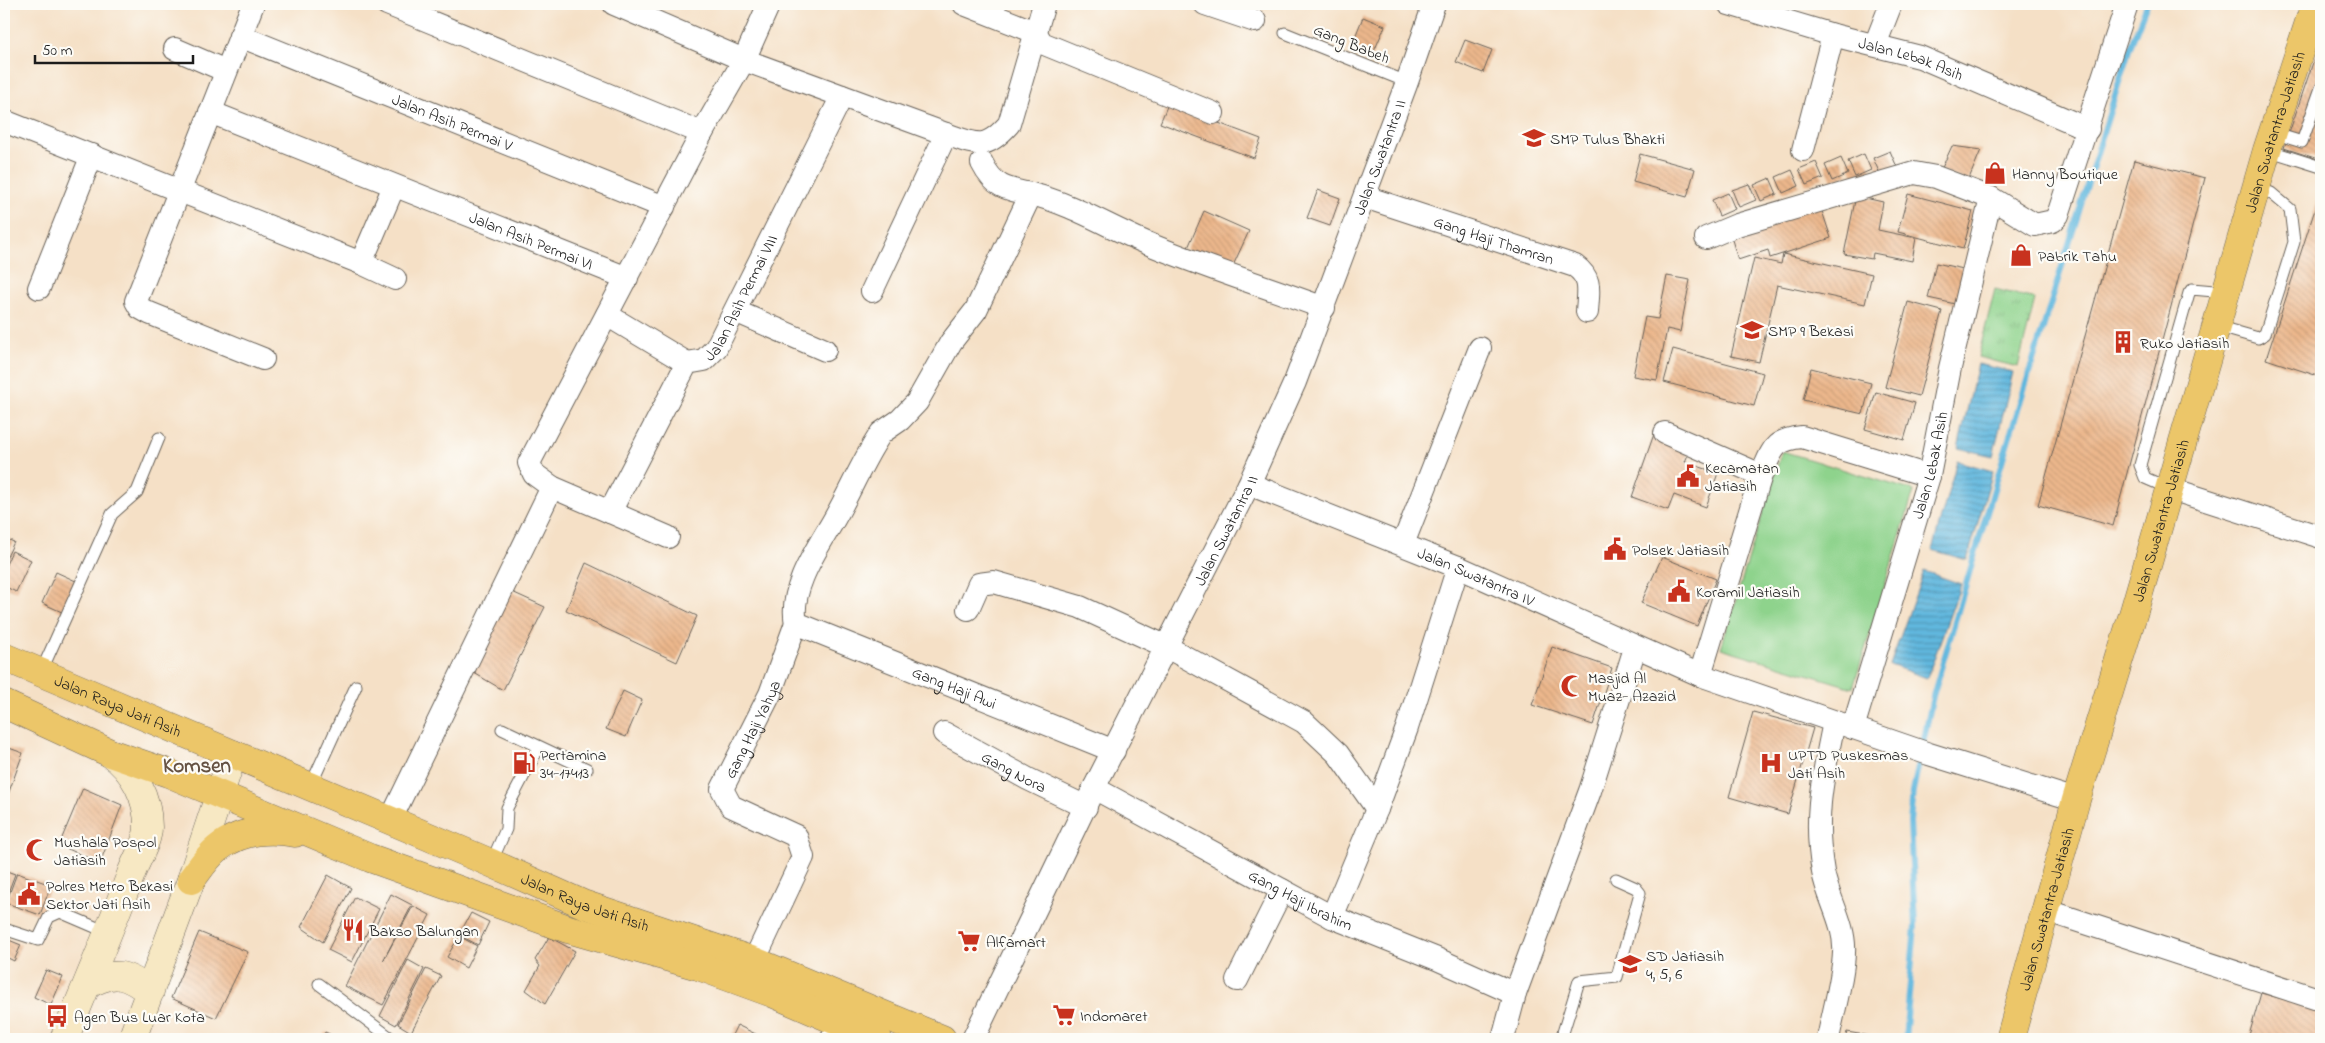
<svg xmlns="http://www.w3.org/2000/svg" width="2325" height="1043" viewBox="0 0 2325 1043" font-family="'Indie Flower',sans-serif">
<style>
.grass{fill:url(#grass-tufts);stroke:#557854}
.garden{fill:#8ed38c;stroke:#557854}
.water{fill:url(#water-rules);stroke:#3e6a7d}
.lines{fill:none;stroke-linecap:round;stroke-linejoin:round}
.stream{stroke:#61b7de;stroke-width:6}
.building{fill:url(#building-back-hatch)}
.lane-casing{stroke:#686158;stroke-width:13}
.street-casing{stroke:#686158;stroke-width:24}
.secondary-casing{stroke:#686158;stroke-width:29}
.primary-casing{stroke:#686158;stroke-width:29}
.lane{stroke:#fff;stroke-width:11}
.street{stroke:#fff;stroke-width:22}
.secondary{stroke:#f7e8c3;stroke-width:28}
.primary{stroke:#ecc669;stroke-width:28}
.labels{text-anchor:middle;stroke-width:4.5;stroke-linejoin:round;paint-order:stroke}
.street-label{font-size:16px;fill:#1c1c1c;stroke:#fdfcf7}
.poi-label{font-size:16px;fill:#1c1c1c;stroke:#fdfcf7;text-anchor:start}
.district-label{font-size:21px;font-weight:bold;fill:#655243;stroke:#fdfcf7}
</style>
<defs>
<pattern id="grass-tufts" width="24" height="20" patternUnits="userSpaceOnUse" patternTransform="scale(1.25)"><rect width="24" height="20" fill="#8ed38c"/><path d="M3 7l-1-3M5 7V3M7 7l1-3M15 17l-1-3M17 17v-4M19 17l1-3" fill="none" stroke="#7ab578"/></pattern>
<pattern id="water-rules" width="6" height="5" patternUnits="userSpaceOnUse" patternTransform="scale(1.25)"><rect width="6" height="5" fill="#61b7de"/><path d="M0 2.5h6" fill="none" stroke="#4f94b3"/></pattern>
<pattern id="building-back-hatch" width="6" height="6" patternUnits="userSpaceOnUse" patternTransform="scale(1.25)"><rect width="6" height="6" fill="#ecb78c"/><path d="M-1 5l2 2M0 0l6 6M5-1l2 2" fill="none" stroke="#ca9d78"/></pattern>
</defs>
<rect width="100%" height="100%" fill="#fdfcf7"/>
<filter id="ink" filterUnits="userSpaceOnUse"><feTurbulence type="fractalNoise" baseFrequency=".02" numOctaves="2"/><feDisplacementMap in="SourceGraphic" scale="10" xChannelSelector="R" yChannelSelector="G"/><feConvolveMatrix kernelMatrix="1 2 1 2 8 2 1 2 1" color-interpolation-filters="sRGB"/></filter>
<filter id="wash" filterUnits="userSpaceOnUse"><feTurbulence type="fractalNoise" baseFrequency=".0096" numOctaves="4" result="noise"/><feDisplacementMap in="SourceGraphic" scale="20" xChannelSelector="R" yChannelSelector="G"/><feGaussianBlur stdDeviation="1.12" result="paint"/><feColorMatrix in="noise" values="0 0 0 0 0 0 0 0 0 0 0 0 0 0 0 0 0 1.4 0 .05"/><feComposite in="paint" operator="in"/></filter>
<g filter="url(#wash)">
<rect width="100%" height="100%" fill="#f5e0c6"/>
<path class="grass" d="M1995,289L2035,299L2018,367L1978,357Z"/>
<path class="garden" d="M1782,451L1914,491L1853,688L1721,648Z"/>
<path class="water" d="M1978,364L2013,372L1993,456L1958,448Z
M1957,461L1993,471L1967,560L1932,550Z
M1924,571L1961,584L1927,678L1890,665Z"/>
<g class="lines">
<path class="stream" d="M1905,1039L1915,926L1910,822L1913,791L1933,696L2007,445L2097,153L2129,50L2147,4"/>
</g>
<g id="blocks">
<path class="building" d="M1363,17L1385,26L1372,56L1351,47Z
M2321,39V160L2284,148Z
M1465,40L1492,50L1483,73L1456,62Z
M1168,104L1261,139L1254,158L1160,123Z
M1952,146L1981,150L1968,181L1941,170Z
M1890,151L1897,167L1880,174L1873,158Z
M1640,154L1695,169L1687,197L1633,182Z
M1864,154L1871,170L1855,177L1848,161Z
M1841,158L1848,174L1832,181L1825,165Z
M2134,160L2205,178L2113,526L2038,505Z
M1816,162L1823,178L1806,185L1799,169Z
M1792,170L1799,186L1783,193L1776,177Z
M1770,178L1777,194L1761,201L1754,185Z
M1749,184L1756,200L1739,207L1732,190Z
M1318,190L1340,198L1330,226L1307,218Z
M2321,191V377L2266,359Z
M1728,193L1735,209L1719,216L1712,200Z
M1908,194L1973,211L1963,249L1898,232Z
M1856,196L1883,202L1878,230L1916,238L1912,261L1873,253L1872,259L1844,254Z
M1820,205L1831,238L1770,258L1768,250L1738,260L1730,233Z
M1204,211L1249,231L1231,270L1187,250Z
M1783,254L1872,274L1865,304L1777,285L1759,362L1731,356L1754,258L1781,264Z
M1936,263L1968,270L1960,305L1928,298Z
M1667,276L1690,280L1680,332L1667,329L1657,380L1633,376L1645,317L1658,319Z
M1908,302L1942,311L1919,396L1885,387Z
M1673,349L1763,373L1754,406L1664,382Z
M1811,368L1871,383L1863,414L1803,400Z
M1876,392L1915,403L1904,440L1865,429Z
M1654,434L1691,447L1685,462L1718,473L1706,507L1674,495L1668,510L1632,497Z
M4,538L14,542L4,563Z
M12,551L31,560L16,592L4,586V569Z
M1662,557L1716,579L1697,626L1641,603Z
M586,563L697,616L677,662L566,610Z
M56,572L78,582L64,613L42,603Z
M510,591L545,607L503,690L469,670Z
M1552,647L1612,668L1593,725L1532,705Z
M623,691L642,700L626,737L606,729Z
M1753,712L1813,728L1788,814L1729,797Z
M9,748L23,753L6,800L4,799V762Z
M83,788L122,805L100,863L59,845Z
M4,870L15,874L4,903Z
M17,873L51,885L40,915L6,903Z
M328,875L351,888L323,942L301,927Z
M391,894L412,905L383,961L413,906L430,915L383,1005L345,986Z
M355,897L379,909L352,962L328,950Z
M471,913L489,922L478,945L459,935Z
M199,932L248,952L216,1018L171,998Z
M459,936L477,946L466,968L447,957Z
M549,937L575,951L545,1004L526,990L540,966L535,960Z
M4,938L21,945L14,961L4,956Z
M408,960L424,969L396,1025L380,1016Z
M426,969L441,976L411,1032L398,1024Z
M46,970L63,977L51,1005L34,997Z
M2261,993L2321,1010V1039H2248Z
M737,1025L766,1039H730Z
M325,1032L340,1039H322Z
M1847,1032L1882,1038V1039H1845Z"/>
</g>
</g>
<g filter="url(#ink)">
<use href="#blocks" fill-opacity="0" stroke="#686158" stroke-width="1"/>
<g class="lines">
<defs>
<path id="lane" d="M1285,33L1407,82
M2273,133L2302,142L2321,88
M2267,150L2321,167
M2216,326L2258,338L2265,334L2294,242L2290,209L2271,193L2256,188
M2168,488L2145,478L2140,465L2189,293L2192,289L2225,292
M41,672L112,514L137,492L159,438
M502,729L587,769
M310,787L356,686
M491,863L506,829L507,808L539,747
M4,929L38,940L49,917L60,912L109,933
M319,984L392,1039
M1561,1039L1579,981L1617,977L1640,893L1636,888L1616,879"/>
<g id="street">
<path d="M253,4L136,301L140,308L149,313L263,359"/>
<path d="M387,4L702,133"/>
<path d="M614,4L744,60L946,134C977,145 985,151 1009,124L1044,4"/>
<path d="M964,4L1035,32L1042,43L1213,113"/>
<path d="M1205,4L1255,21"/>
<path id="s1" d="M1729,4L1833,35L1920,57L2088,129"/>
<path id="s2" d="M240,36L664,207"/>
<path d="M1875,45L1891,4"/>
<path d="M175,49L226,71"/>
<path id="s3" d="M210,112L627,278"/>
<path d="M4,121L361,263L395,279"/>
<path d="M1803,150L1833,35"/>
<path d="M982,163C994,187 1005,189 1031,194"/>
<path id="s4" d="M1365,197L1575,266C1593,279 1588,292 1587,312"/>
<path d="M1706,238L1737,225L1914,173L1936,177L1991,198"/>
<path d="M361,263L394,186"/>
<path d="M39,288L92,155"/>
<path d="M872,291L946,134"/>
<path d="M735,311L825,350"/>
<path d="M607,315L687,363"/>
<path d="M1665,433L1761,475"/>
<path id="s5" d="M1249,484L1458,567L1700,675L1929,754L2076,800"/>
<path d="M2168,488L2321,537"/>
<path id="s6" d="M610,512L687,363L704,360L716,348L842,96"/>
<path d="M668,537L552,487L534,474L529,463L702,133L744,60L769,4"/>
<path d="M1403,544L1480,348"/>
<path d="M968,609L979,584L994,582L1080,607L1165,646L1304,722L1338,754L1377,809"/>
<path d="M796,623C788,588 820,545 836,516C850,491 861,465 876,441L881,433L900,420L917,402L951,342L976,310L1031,194C1074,204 1113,230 1154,246C1210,269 1267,287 1324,308"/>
<path id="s7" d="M796,623L1114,751"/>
<path d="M1700,675L1761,475C1773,450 1772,440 1802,437L1929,476"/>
<path id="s8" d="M1853,728L1929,476L1950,368L1991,198L2035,225L2053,221L2058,215L2127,4"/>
<path id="s9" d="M944,733L1028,779L1086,807"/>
<path id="s10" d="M1094,788L1332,917L1437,959L1515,994"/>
<path d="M390,821L552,487"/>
<path d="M2045,910L2321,1000"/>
<path d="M1332,917L1377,809L1407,728L1458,567"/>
<path id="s11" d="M754,961L803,857L796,836L731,806L722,789L770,694L796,623"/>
<path d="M1237,980L1282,890"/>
<path d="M831,1039L841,1024"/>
<path id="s12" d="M973,1039L1094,788L1249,484L1295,382L1407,82L1434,4"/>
<path d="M1503,1039L1515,994L1590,791L1635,648"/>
<path d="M1828,1039C1833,1013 1843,979 1844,953C1846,925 1828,899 1823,872C1813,815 1823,777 1834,722"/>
</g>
<path id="secondary" d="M87,985C114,970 126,973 150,992
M64,1039C87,984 110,930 131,874C136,860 148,842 148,827C148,797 134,770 110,753
M132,1039L191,880L233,754"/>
<g id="primary">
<path id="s13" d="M4,657L491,863L583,904L754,961L942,1039"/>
<path d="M4,704L110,753L168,773L370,858L568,929L698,966L772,993L878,1039"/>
<path d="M191,880C199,870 207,857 217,849C240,830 267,828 295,833"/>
<path id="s14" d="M2010,1039L2076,800L2134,611L2267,150L2315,4"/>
</g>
</defs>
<use href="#lane" class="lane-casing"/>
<use href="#street" class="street-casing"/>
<use href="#secondary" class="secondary-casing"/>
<use href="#primary" class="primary-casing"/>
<use href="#lane" class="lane"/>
<use href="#street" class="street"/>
<use href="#secondary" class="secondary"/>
<use href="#primary" class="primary"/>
</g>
</g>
<defs>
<symbol id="school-bare" viewBox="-9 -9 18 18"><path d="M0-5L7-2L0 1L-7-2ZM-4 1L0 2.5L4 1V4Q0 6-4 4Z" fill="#c8321e" stroke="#fdfcf7" stroke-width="2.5" paint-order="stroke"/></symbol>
<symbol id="shop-bare" viewBox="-9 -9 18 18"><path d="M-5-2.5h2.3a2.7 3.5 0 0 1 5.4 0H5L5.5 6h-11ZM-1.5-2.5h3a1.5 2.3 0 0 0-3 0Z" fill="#c8321e" stroke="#fdfcf7" stroke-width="2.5" paint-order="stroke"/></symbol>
<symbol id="building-bare" viewBox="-9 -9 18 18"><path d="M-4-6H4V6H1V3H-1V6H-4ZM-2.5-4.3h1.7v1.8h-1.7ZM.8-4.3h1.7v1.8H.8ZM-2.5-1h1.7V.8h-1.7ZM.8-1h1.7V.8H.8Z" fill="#c8321e" stroke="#fdfcf7" stroke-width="2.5" paint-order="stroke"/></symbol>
<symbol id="civic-bare" viewBox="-9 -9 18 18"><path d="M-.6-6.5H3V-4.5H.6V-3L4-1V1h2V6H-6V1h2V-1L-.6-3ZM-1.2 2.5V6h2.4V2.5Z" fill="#c8321e" stroke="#fdfcf7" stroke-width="2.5" paint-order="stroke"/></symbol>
<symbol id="mosque-bare" viewBox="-9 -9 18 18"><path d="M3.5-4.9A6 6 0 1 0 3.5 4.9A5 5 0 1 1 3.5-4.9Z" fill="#c8321e" stroke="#fdfcf7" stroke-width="2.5" paint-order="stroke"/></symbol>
<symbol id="fuel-bare" viewBox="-9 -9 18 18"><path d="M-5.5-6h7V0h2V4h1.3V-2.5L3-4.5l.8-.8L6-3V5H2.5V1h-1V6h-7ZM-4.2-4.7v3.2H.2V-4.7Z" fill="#c8321e" stroke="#fdfcf7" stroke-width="2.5" paint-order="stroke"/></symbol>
<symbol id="hospital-bare" viewBox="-9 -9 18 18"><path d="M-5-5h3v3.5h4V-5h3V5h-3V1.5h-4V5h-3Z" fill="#c8321e" stroke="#fdfcf7" stroke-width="2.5" paint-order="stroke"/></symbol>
<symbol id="restaurant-bare" viewBox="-9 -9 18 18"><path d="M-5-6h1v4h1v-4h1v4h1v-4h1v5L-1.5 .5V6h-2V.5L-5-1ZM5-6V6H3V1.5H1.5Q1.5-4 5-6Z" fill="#c8321e" stroke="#fdfcf7" stroke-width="2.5" paint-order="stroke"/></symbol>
<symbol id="supermarket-bare" viewBox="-9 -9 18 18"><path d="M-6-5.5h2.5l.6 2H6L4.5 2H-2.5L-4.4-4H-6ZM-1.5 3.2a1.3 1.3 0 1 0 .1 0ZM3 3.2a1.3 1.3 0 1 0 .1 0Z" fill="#c8321e" stroke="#fdfcf7" stroke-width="2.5" paint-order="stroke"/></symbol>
<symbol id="bus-bare" viewBox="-9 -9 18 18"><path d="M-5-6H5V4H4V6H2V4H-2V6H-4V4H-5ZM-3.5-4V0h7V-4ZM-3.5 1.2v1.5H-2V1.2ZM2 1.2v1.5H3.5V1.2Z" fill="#c8321e" stroke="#fdfcf7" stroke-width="2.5" paint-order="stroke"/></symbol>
</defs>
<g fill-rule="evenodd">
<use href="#school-bare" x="1518" y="122" width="32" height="32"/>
<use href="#shop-bare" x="1979" y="157" width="32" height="32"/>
<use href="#shop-bare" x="2005" y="239" width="32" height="32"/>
<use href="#school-bare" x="1736" y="314" width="32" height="32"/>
<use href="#building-bare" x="2107" y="326" width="32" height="32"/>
<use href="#civic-bare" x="1672" y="460" width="32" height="32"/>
<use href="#civic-bare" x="1599" y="533" width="32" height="32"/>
<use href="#civic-bare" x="1663" y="575" width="32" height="32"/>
<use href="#mosque-bare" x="1556" y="670" width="32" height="32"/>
<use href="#fuel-bare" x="508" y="747" width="32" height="32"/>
<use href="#hospital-bare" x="1755" y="747" width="32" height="32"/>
<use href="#mosque-bare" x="21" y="834" width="32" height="32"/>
<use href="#civic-bare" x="13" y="878" width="32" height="32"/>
<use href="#restaurant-bare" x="337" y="914" width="32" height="32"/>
<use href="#supermarket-bare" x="953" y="925" width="32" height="32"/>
<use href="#school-bare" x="1614" y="948" width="32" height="32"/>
<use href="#supermarket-bare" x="1048" y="999" width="32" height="32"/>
<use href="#bus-bare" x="41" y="1000" width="32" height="32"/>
</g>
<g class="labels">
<g class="street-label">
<text transform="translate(1352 43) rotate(22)" y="6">Gang Babeh</text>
<text dy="6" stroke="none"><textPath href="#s1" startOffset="190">Jalan Lebak Asih</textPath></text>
<text dy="6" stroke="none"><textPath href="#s2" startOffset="229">Jalan Asih Permai V</textPath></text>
<text dy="6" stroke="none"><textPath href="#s14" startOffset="945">Jalan Swatantra-Jatiasih</textPath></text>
<text dy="6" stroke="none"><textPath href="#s12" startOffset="972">Jalan Swatantra II</textPath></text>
<text dy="6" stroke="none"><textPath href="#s3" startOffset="346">Jalan Asih Permai VI</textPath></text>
<text dy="6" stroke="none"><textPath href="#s4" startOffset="136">Gang Haji Thamran</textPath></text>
<text dy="6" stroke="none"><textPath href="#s6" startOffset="258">Jalan Asih Permai VIII</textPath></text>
<text dy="6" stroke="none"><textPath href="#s8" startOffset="274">Jalan Lebak Asih</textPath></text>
<text dy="6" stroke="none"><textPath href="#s14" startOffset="540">Jalan Swatantra-Jatiasih</textPath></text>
<text dy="6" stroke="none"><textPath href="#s12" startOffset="568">Jalan Swatantra II</textPath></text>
<text dy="6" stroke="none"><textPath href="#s5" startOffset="245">Jalan Swatantra IV</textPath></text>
<text dy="6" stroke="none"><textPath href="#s7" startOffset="171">Gang Haji Awi</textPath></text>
<text dy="6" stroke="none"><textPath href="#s13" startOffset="124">Jalan Raya Jati Asih</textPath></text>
<text dy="6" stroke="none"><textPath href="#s11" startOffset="295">Gang Haji Yahya</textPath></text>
<text dy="6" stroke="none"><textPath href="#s9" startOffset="80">Gang Nora</textPath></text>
<text dy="6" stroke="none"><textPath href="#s10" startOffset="235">Gang Haji Ibrahim</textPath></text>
<text dy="6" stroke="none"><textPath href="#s13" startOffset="631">Jalan Raya Jati Asih</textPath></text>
<text dy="6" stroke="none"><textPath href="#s14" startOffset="135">Jalan Swatantra-Jatiasih</textPath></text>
</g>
<g class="poi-label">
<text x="1550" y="144">SMP Tulus Bhakti</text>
<text x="2012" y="179">Hanny Boutique</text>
<text x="2038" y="261">Pabrik Tahu</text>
<text x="1768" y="336">SMP 9 Bekasi</text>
<text x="2140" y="348">Ruko Jatiasih</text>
<text x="1705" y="473">Kecamatan<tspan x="1705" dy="18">Jatiasih</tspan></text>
<text x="1632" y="555">Polsek Jatiasih</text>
<text x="1696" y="597">Koramil Jatiasih</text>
<text x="1588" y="683">Masjid Al<tspan x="1588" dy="18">Muaz- Azazid</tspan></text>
<text x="540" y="760">Pertamina<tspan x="540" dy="18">34-17413</tspan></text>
<text x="1788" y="760">UPTD Puskesmas<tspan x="1788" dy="18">Jati Asih</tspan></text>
<text x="54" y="847">Mushala Pospol<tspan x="54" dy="18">Jatiasih</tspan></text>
<text x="46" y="891">Polres Metro Bekasi<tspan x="46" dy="18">Sektor Jati Asih</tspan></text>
<text x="369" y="936">Bakso Balungan</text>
<text x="986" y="947">Alfamart</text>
<text x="1646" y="961">SD Jatiasih<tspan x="1646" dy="18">4, 5, 6</tspan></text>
<text x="1080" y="1021">Indomaret</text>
<text x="74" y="1022">Agen Bus Luar Kota</text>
</g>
<g class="district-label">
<text x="197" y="772">Komsen</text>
</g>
</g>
<rect width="2325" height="1043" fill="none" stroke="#fdfcf7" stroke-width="20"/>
<path d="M35 55v8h158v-8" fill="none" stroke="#1c1c1c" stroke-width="2.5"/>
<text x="42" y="55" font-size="15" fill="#1c1c1c" stroke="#fdfcf7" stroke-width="4" paint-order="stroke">50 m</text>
</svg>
